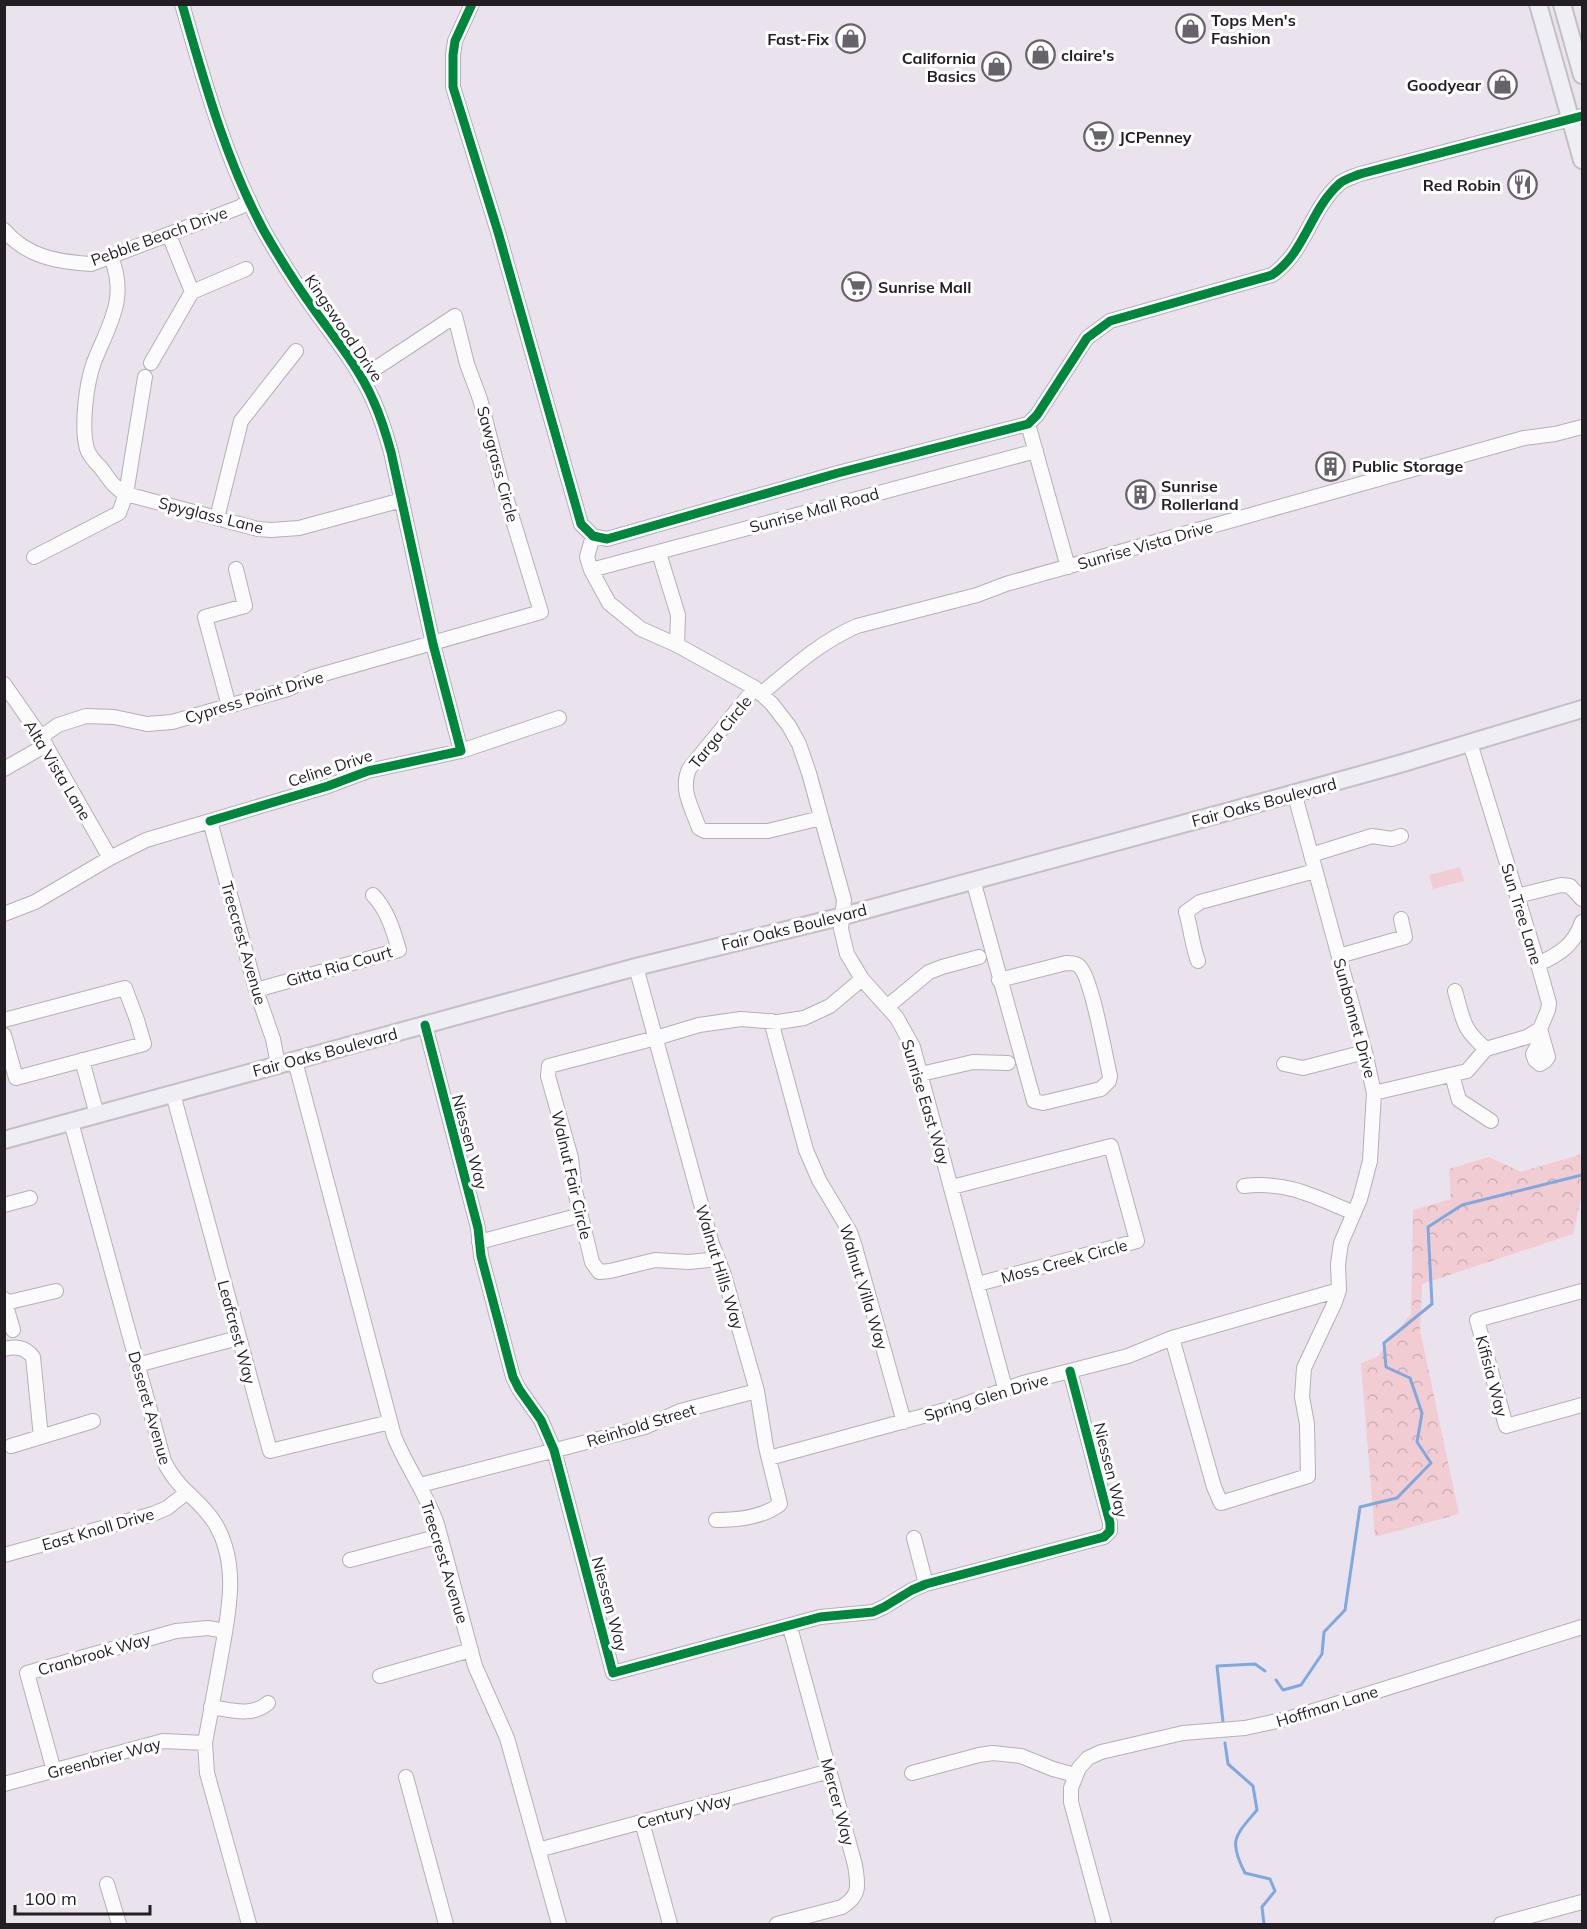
<svg xmlns="http://www.w3.org/2000/svg" width="1587" height="1929" viewBox="0 0 1587 1929" font-family="Mulish,sans-serif">
<style>
.forest{fill:url(#forest-crowns)}
.pitch{fill:#f1ccd3}
.lines{fill:none;stroke-linecap:round;stroke-linejoin:round}
.stream{stroke:#7fa8de;stroke-width:3}
.minor-casing{stroke:#b5afb7;stroke-width:16}
.major-casing{stroke:#c3bfc4;stroke-width:20}
.minor{stroke:#fcfbfc;stroke-width:14}
.major{stroke:#efeef5;stroke-width:16}
.cycleway-casing{stroke:#fff;stroke-width:13}
.cycleway{stroke:#00873e;stroke-width:9}
.labels{text-anchor:middle;stroke-width:6;stroke-linejoin:round;paint-order:stroke}
.poi-label{font-size:16px;font-weight:bold;fill:#221e24;stroke:#fff;text-anchor:start}
.street-label{font-size:16px;fill:#221e24;stroke:#fff}
</style>
<defs>
<pattern id="forest-crowns" width="20" height="18" patternUnits="userSpaceOnUse" patternTransform="scale(1.5)"><rect width="20" height="18" fill="#f1ccd3"/><path d="M2 6a3 3 0 1 1 6 0M12 15a3 3 0 1 1 6 0" fill="none" stroke="#ceafb5"/></pattern>
</defs>
<rect width="100%" height="100%" fill="#eae3ed"/>
<path class="forest" d="M1582,1154V1193L1573,1234L1422,1284L1420,1330L1459,1514L1375,1537L1361,1363L1377,1357L1411,1314L1413,1210L1451,1199L1449,1169L1489,1157L1521,1172Z"/>
<path class="pitch" d="M1460,867L1464,881L1433,889L1429,875Z"/>
<g class="lines">
<path class="stream" d="M1276,1680L1283,1690L1301,1685L1322,1654L1324,1632L1345,1610L1360,1507L1397,1498L1431,1463L1417,1442L1422,1413L1410,1378L1386,1367L1384,1343L1432,1304L1428,1227L1462,1205L1582,1175
M1223,1722L1217,1666L1255,1664L1265,1671
M1225,1743L1228,1764L1253,1786L1257,1810C1235,1836 1228,1840 1245,1873L1270,1879L1275,1891L1262,1907L1264,1924"/>
<defs>
<path id="minor" d="M182,4C204,81 226,161 264,231C280,259 297,286 316,312C336,340 359,368 373,400C381,417 386,434 391,452L433,644L461,751
M472,4L455,41L453,55V87L498,232L581,524L593,536L607,539L838,473L1028,424L1037,415L1087,338L1110,321L1272,275C1305,253 1310,210 1339,184C1344,179 1353,177 1360,174L1582,116
M4,230C27,257 58,262 91,264L240,207L249,200
M169,235L192,292
M111,257C128,299 109,324 94,362C86,384 81,427 87,449C89,456 96,463 101,468C109,479 114,488 126,494L258,529L271,530L299,528L402,500
M151,363L192,292L246,269
M1028,424L1068,567
M217,518L241,421L296,351
M593,536L587,557L591,570L609,603L641,629L677,645L755,688L772,704L789,726L799,744L809,773L844,900L841,929L847,954L862,979L897,1018L913,1047L1005,1388
M659,553L678,615L677,645
M34,557L119,513L126,494L145,377
M591,570L1036,451
M4,684L41,737L110,858
M755,688L689,769C680,790 692,808 699,828L705,831H768L821,818
M761,694C792,668 820,642 857,626L977,595L1006,584L1524,438L1555,434L1582,427
M229,706L205,617L245,606L236,569
M41,737L58,725L86,716L114,717L147,724L172,722L288,689L313,677L541,612L501,481L480,399L467,364L455,316L361,378
M4,769L46,745
M210,821L256,990L273,1039L278,1065
M1311,855L1372,836L1392,839L1401,836
M973,880L1034,1101L1043,1103L1101,1089L1109,1081L1110,1076C1105,1056 1092,977 1079,966C1076,963 1071,963 1066,963L999,980
M1517,896L1561,885L1570,886L1582,899
M4,914L35,902L110,858L146,840L328,786L368,771L461,751L559,718
M1339,956L1405,937L1401,919
M1198,961C1192,945 1191,929 1186,912L1200,902L1315,871
M1538,964C1560,954 1574,945 1582,922
M636,967L712,1244L724,1275L757,1391L766,1447L780,1504C764,1517 736,1520 716,1520
M256,990L399,950C393,930 388,911 373,895
M1455,991C1464,1022 1462,1028 1486,1049
M888,1006L929,972L942,967L979,957
M4,1020L125,988L137,1020L144,1044L16,1078L4,1035
M771,1021L806,1150L819,1180L850,1232L855,1247L904,1422
M425,1025L478,1228L481,1256L513,1377L519,1389L541,1420L554,1450L613,1673L820,1617L873,1612L884,1607L912,1590L926,1584L1104,1537L1110,1531V1523L1070,1371
M1540,1029L1548,1057L1545,1061L1540,1064L1535,1060L1533,1054L1542,1038
M82,1060L97,1115
M295,1061L394,1436C406,1466 426,1493 437,1524L475,1666L507,1738L559,1924
M1284,1064L1303,1068L1365,1052
M921,1074L973,1062L1008,1063
M1452,1075L1459,1100L1491,1121
M1374,1093L1467,1071L1486,1049L1527,1037L1540,1029L1548,1010L1549,1003L1538,964L1470,743
M173,1094L270,1451L390,1422
M71,1122L164,1461C178,1491 201,1499 216,1525C240,1567 228,1615 220,1661C215,1688 210,1715 205,1743L207,1773L249,1924
M1244,1186C1288,1181 1315,1197 1354,1213
M952,1187L1111,1146L1137,1241L978,1284
M4,1205L30,1198
M479,1242L581,1215
M718,1259L689,1262L655,1260L610,1271L599,1272L592,1262L575,1191L571,1158L548,1076L549,1066L656,1038L699,1025L741,1019L778,1022L804,1018L830,1006L862,979
M1582,1291L1477,1320L1506,1426L1582,1405
M4,1299L13,1330
M5,1303L56,1291
M1172,1338L1214,1487L1221,1503L1308,1476L1307,1424L1302,1397L1304,1368L1335,1302L1339,1290L1338,1264L1341,1243L1360,1199L1370,1161L1374,1093L1365,1052L1294,792
M4,1349C16,1346 25,1347 33,1357L41,1437
M137,1365L238,1338
M11,1446L93,1421
M769,1458L960,1406L1023,1383L1128,1356L1172,1338L1339,1290
M420,1485L645,1427L680,1411L757,1391
M914,1538L926,1584
M4,1555L153,1514L167,1508L186,1493
M350,1560L440,1536
M380,1676L471,1650
M211,1707C231,1710 252,1717 268,1703
M54,1771L27,1673L176,1631L208,1628L225,1631
M912,1773L979,1755L993,1753L1021,1756L1053,1769L1075,1775
M406,1777L446,1924
M4,1784L163,1741L205,1743
M642,1822L670,1924
M538,1850L830,1771
M107,1884L119,1924
M777,1924L842,1907C861,1895 858,1885 855,1865L790,1627
M1104,1924L1071,1802V1788L1079,1768L1088,1758L1101,1752L1183,1733L1245,1728L1291,1718L1582,1627
M1501,1924L1582,1902"/>
<path id="major" d="M1538,4L1582,160
M1562,4L1582,75
M4,1140L636,967L843,916L1234,810L1403,763L1582,709"/>
</defs>
<use href="#minor" class="minor-casing"/>
<use href="#major" class="major-casing"/>
<use href="#minor" class="minor"/>
<use href="#major" class="major"/>
<defs>
<path id="cycleway" d="M182,4C204,81 226,161 264,231C280,259 297,286 316,312C336,340 359,368 373,400C381,417 386,434 391,452L433,644L461,751L368,771L328,786L210,821
M472,4L455,41L453,55V87L498,232L581,524L593,536L607,539L838,473L1028,424L1037,415L1087,338L1110,321L1272,275C1305,253 1310,210 1339,184C1344,179 1353,177 1360,174L1582,116
M425,1025L478,1228L481,1256L513,1377L519,1389L541,1420L554,1450L613,1673L820,1617L873,1612L884,1607L912,1590L926,1584L1104,1537L1110,1531V1523L1070,1371"/>
</defs>
<use href="#cycleway" class="cycleway-casing"/>
<use href="#cycleway" class="cycleway"/>
</g>
<defs>
<symbol id="shop-ring" viewBox="-11 -11 22 22"><circle r="9.5" fill="#fff" stroke="#68636a" stroke-width="1.5"/><path d="M-5-2.5h2.3a2.7 3.5 0 0 1 5.4 0H5L5.5 6h-11ZM-1.5-2.5h3a1.5 2.3 0 0 0-3 0Z" fill="#68636a"/></symbol>
<symbol id="supermarket-ring" viewBox="-11 -11 22 22"><circle r="9.5" fill="#fff" stroke="#68636a" stroke-width="1.5"/><path d="M-6-5.5h2.5l.6 2H6L4.5 2H-2.5L-4.4-4H-6ZM-1.5 3.2a1.3 1.3 0 1 0 .1 0ZM3 3.2a1.3 1.3 0 1 0 .1 0Z" fill="#68636a"/></symbol>
<symbol id="restaurant-ring" viewBox="-11 -11 22 22"><circle r="9.5" fill="#fff" stroke="#68636a" stroke-width="1.5"/><path d="M-5-6h1v4h1v-4h1v4h1v-4h1v5L-1.5 .5V6h-2V.5L-5-1ZM5-6V6H3V1.5H1.5Q1.5-4 5-6Z" fill="#68636a"/></symbol>
<symbol id="building-ring" viewBox="-11 -11 22 22"><circle r="9.5" fill="#fff" stroke="#68636a" stroke-width="1.5"/><path d="M-4-6H4V6H1V3H-1V6H-4ZM-2.5-4.3h1.7v1.8h-1.7ZM.8-4.3h1.7v1.8H.8ZM-2.5-1h1.7V.8h-1.7ZM.8-1h1.7V.8H.8Z" fill="#68636a"/></symbol>
</defs>
<g fill-rule="evenodd">
<use href="#shop-ring" x="1174" y="12" width="33" height="33"/>
<use href="#shop-ring" x="834" y="22" width="33" height="33"/>
<use href="#shop-ring" x="1024" y="38" width="33" height="33"/>
<use href="#shop-ring" x="980" y="50" width="33" height="33"/>
<use href="#shop-ring" x="1486" y="68" width="33" height="33"/>
<use href="#supermarket-ring" x="1082" y="120" width="33" height="33"/>
<use href="#restaurant-ring" x="1506" y="168" width="33" height="33"/>
<use href="#supermarket-ring" x="840" y="270" width="33" height="33"/>
<use href="#building-ring" x="1314" y="450" width="33" height="33"/>
<use href="#building-ring" x="1124" y="478" width="33" height="33"/>
</g>
<g class="labels">
<g class="poi-label">
<text x="1211" y="26">Tops Men's<tspan x="1211" dy="18">Fashion</tspan></text>
<text x="829" y="45" text-anchor="end">Fast-Fix</text>
<text x="1061" y="61">claire's</text>
<text x="976" y="64" text-anchor="end">California<tspan x="976" dy="18">Basics</tspan></text>
<text x="1481" y="91" text-anchor="end">Goodyear</text>
<text x="1119" y="143">JCPenney</text>
<text x="1501" y="191" text-anchor="end">Red Robin</text>
<text x="878" y="293">Sunrise Mall</text>
<text x="1352" y="472">Public Storage</text>
<text x="1161" y="492">Sunrise<tspan x="1161" dy="18">Rollerland</tspan></text>
</g>
<g class="street-label">
<text transform="translate(159 236) rotate(-20)" y="6">Pebble Beach Drive</text>
<text transform="translate(344 328) rotate(56)" y="6">Kingswood Drive</text>
<text transform="translate(498 464) rotate(75)" y="6">Sawgrass Circle</text>
<text transform="translate(814 510) rotate(-15)" y="6">Sunrise Mall Road</text>
<text transform="translate(211 515) rotate(14)" y="6">Spyglass Lane</text>
<text transform="translate(1145 545) rotate(-16)" y="6">Sunrise Vista Drive</text>
<text transform="translate(254 697) rotate(-17)" y="6">Cypress Point Drive</text>
<text transform="translate(720 732) rotate(-51)" y="6">Targa Circle</text>
<text transform="translate(330 768) rotate(-18)" y="6">Celine Drive</text>
<text transform="translate(58 770) rotate(59)" y="6">Alta Vista Lane</text>
<text transform="translate(1264 802) rotate(-15)" y="6">Fair Oaks Boulevard</text>
<text transform="translate(1522 914) rotate(73)" y="6">Sun Tree Lane</text>
<text transform="translate(794 927) rotate(-14)" y="6">Fair Oaks Boulevard</text>
<text transform="translate(244 943) rotate(74)" y="6">Treecrest Avenue</text>
<text transform="translate(339 966) rotate(-16)" y="6">Gitta Ria Court</text>
<text transform="translate(1355 1018) rotate(75)" y="6">Sunbonnet Drive</text>
<text transform="translate(325 1052) rotate(-15)" y="6">Fair Oaks Boulevard</text>
<text transform="translate(926 1102) rotate(73)" y="6">Sunrise East Way</text>
<text transform="translate(470 1142) rotate(75)" y="6">Niessen Way</text>
<text transform="translate(572 1175) rotate(77)" y="6">Walnut Fair Circle</text>
<text transform="translate(1064 1261) rotate(-15)" y="6">Moss Creek Circle</text>
<text transform="translate(720 1267) rotate(73)" y="6">Walnut Hills Way</text>
<text transform="translate(864 1287) rotate(73)" y="6">Walnut Villa Way</text>
<text transform="translate(237 1332) rotate(75)" y="6">Leafcrest Way</text>
<text transform="translate(1492 1376) rotate(75)" y="6">Kifisia Way</text>
<text transform="translate(986 1397) rotate(-17)" y="6">Spring Glen Drive</text>
<text transform="translate(150 1408) rotate(74)" y="6">Deseret Avenue</text>
<text transform="translate(641 1425) rotate(-17)" y="6">Reinhold Street</text>
<text transform="translate(1111 1470) rotate(76)" y="6">Niessen Way</text>
<text transform="translate(98 1529) rotate(-16)" y="6">East Knoll Drive</text>
<text transform="translate(445 1562) rotate(73)" y="6">Treecrest Avenue</text>
<text transform="translate(610 1604) rotate(75)" y="6">Niessen Way</text>
<text transform="translate(94 1654) rotate(-16)" y="6">Cranbrook Way</text>
<text transform="translate(1327 1706) rotate(-17)" y="6">Hoffman Lane</text>
<text transform="translate(104 1758) rotate(-15)" y="6">Greenbrier Way</text>
<text transform="translate(838 1802) rotate(75)" y="6">Mercer Way</text>
<text transform="translate(684 1811) rotate(-15)" y="6">Century Way</text>
</g>
</g>
<rect width="1587" height="1929" fill="none" stroke="#221e24" stroke-width="12"/>
<path d="M15 1905v9h135v-9" fill="none" stroke="#221e24" stroke-width="3"/>
<text x="24" y="1905" font-size="18" fill="#221e24" stroke="#ffffff" stroke-width="4.5" paint-order="stroke">100 m</text>
</svg>
